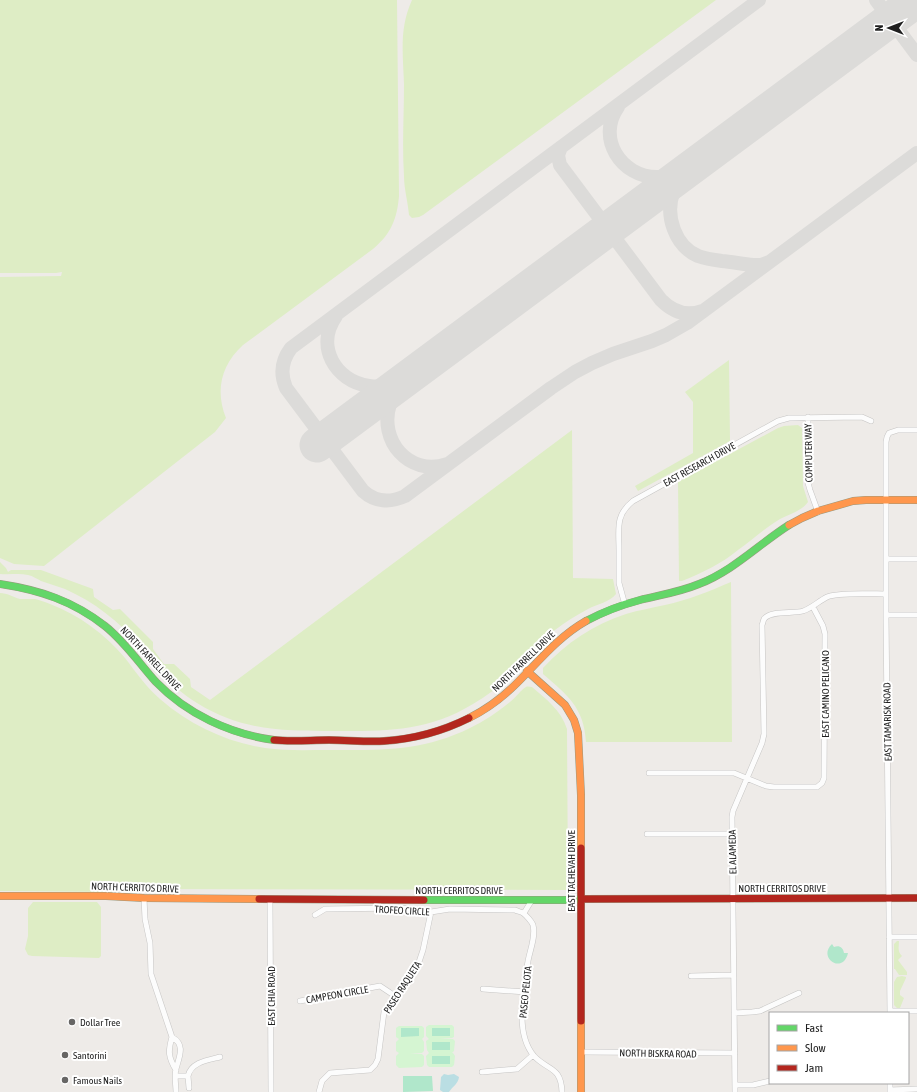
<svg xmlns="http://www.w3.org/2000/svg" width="917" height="1092" viewBox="0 0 917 1092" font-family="'Asap Condensed',sans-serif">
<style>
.grass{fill:#deedc5}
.park{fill:#d5f5d2}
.pitch{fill:#b0e7cb}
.water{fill:#badee3}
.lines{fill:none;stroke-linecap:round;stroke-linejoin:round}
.taxiway{stroke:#dcdbd9;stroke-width:14}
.runway{stroke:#dcdbd9;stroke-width:35}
.street-casing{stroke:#c6c5c4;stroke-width:6}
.fast-casing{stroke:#99987e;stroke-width:8}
.slow-casing{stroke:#99987e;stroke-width:8}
.jam-casing{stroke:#99987e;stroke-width:8}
.street{stroke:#fcfcfc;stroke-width:5}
.fast{stroke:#63d668;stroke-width:7}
.slow{stroke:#ff974d;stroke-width:7}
.jam{stroke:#b3261e;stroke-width:7}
.poi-dot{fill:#676665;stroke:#fff;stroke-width:1.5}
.labels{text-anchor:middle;stroke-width:4;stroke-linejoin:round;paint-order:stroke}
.street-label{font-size:10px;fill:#1f1f1f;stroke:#fff}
.poi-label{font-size:10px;fill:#1f1f1f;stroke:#fff;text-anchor:start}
</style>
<rect width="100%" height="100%" fill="#eeebe8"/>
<path class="grass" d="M0,0H397L399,196C397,219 391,234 373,249L243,345C221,365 215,391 226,418L215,432L44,566L14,564L0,558V277L61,276L62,272L56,273H0Z
M412,0H716L423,215L419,217L412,218L409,215C408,202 404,189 404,176C402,145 404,115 404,84C403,53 399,29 412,0Z
M729,360L730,441L638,491L635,486L693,453V402L685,392Z
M798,425L802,428L803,486L808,502C802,511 789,514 780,519C765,528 752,540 738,550C721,564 702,573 682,581H679L678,482L778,428L784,426Z
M572,430L573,578L613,579L616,594C610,602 597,604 588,609C577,615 565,622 555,630C540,642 528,656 515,671C503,684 488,695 473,704C427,732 386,731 335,731C283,731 242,731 197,703C181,693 168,681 156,667C150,660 145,652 139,645C119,621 94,602 65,589C57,586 49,584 41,581C37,579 33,576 28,575C19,573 10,575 0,574V562L6,568L8,572L11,570H41L93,589L94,597L113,610L120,609L153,642V649L164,664H174L190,679L191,687L210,700Z
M731,582L732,742H586C584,707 567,695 543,674V668C566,643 594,624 626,614C639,610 652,608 665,605C688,600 710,591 731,582Z
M0,593C7,593 13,597 20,599C25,599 30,599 35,599C40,600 45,602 50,604C79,615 105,634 125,658C136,672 146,687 160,699C190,725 226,742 265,748C286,751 307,750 328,750C381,750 421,752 470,728C484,721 498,712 510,702C514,699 522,689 526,687C527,686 530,687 532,687C546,699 561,710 567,729L568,890L116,889V892L0,891Z
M33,902H97L101,907V956L99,958L32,956L28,955L25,949L28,936V908Z
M897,941H899C899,947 897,951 902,956L898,960L907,972V975H899L895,969H894V944Z
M902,976L906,977V978L900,991V995L904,998L900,1008H897L894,1005V982L897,977Z"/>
<path class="park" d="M429,1025H452L454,1027V1037L452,1038L440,1039H453L455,1041L454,1051L452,1053H449H453L455,1056L454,1065L452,1067H429L427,1065L426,1056L429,1053L427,1050L426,1041L429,1039L426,1036V1027Z
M399,1026H422L424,1028V1037L422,1039L424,1042V1051L422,1053H410L422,1054L424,1056V1065L422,1067L399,1068L396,1065V1056L399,1053L396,1051V1042L399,1039L396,1037V1028Z"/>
<path class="pitch" d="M832,944L834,947C839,945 843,947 844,953H848C843,975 817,958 832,944Z
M401,1028H419V1036L401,1037Z
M432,1028H450V1036H432Z
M432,1042H450V1050H432Z
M432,1056H450V1064H432Z
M403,1076H432L433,1091L403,1092Z"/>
<path class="water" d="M444,1074L448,1075L454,1074L459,1077C458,1084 453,1086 449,1092H443L440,1090L441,1077Z"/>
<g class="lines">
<path class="taxiway" d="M759,0L291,348C282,360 280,374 286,388L363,491C375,502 390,503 405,496L551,388L575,372L592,363L613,354L652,341L666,335L687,323L917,153
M876,0L917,55
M618,107C596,138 621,177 657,177C668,178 679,173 689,168
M561,147L558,155L560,165L661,300C672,311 686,317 702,311
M690,168C684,176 677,183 673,193C665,216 675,246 698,256C706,259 714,260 722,261C732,262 743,264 753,265H761L769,262
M336,316C315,346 335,381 369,386C382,388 394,385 405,379
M410,376C402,385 394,392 390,404C378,440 409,477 447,464"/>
<path class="runway" d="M317,445L917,0"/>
<defs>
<path id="street" d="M808,417V483L810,490L818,512
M886,559H917
M625,605L619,583V575C619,567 619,558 619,550C619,529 615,515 633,501L778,421L789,418L862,417L871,421
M886,615H917
M649,773H734L766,786L774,787H817L822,783L824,778L825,634L823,626L813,607
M647,834H732
M144,898L145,919L150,943L151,974L172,1037C186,1045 179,1057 176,1069C174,1076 176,1085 176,1092
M270,899L271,1092
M524,913L532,900
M315,915L325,909L401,908L431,912L450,909L515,910C517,911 521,912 523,913C526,915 532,922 533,925C536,936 530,950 528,961C526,971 527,982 526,992C525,1000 522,1008 522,1016C522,1030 524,1044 534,1056C548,1071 561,1066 562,1092
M889,937H917
M691,976L734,975
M483,989L526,992
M300,1001L380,986L395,996
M890,1011H917
M734,1013L752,1012L760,1011L799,993
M890,1013L886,615V442L887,437L889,433L898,430H917
M172,1037C168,1051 168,1057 176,1070
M581,1052L735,1053
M482,1072L517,1069L533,1055
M176,1076H188C191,1062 208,1060 220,1057
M188,1076L189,1088
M890,1083V1092
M735,1085H753L770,1081
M890,1090L917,1089
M319,1092L322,1081L330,1073L370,1070L375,1065L378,1059L384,1012L418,965L423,950L431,912
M735,1092L732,817L733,811L762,743L764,734L762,625C763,623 763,621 764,619C770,610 794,614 803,611C812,608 819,601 827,597C837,592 873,594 886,594"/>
<path id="fast" d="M0,584C40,590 73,601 105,626C125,642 139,663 156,682C187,714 230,734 274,740
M586,621C603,612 621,605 640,600C660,595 680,592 699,584C733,571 759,544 789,525
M424,900H569L581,899"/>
<path id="slow" d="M789,525L802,518L818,511L853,501L866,500H917
M527,671L565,705L574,720L578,733L581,795V848
M469,718C487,709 503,697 517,683C539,661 558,637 586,621
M0,896H106L144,898L259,899
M581,1021V1092"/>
<path id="jam" d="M274,740C292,742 311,740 329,740C347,740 366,742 384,741C414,739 443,731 469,718
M581,848V1021
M259,899L424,900
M581,899L917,898"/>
</defs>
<use href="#street" class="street-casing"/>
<use href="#fast" class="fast-casing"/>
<use href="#slow" class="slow-casing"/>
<use href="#jam" class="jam-casing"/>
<use href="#street" class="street"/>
<use href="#fast" class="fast"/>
<use href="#slow" class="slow"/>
<use href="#jam" class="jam"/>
</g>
<g class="poi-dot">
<circle cx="72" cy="1022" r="4"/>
<circle cx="65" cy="1055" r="4"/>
<circle cx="65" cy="1080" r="4"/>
</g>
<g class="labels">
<g class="street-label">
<text transform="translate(808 453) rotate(-91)" y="4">COMPUTER WAY</text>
<text transform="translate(699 464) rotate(-29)" y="4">EAST RESEARCH DRIVE</text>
<text transform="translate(151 658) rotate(47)" y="4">NORTH FARRELL DRIVE</text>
<text transform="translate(523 661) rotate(-44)" y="4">NORTH FARRELL DRIVE</text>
<text transform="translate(825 694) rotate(-90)" y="4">EAST CAMINO PELICANO</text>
<text transform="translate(887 722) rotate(-91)" y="4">EAST TAMARISK ROAD</text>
<text transform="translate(732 852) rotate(-91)" y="4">EL ALAMEDA</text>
<text transform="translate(571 871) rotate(-90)" y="4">EAST TACHEVAH DRIVE</text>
<text transform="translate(135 887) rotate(2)" y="4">NORTH CERRITOS DRIVE</text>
<text x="782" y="892">NORTH CERRITOS DRIVE</text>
<text x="459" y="894">NORTH CERRITOS DRIVE</text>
<text transform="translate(402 910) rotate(3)" y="4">TROFEO CIRCLE</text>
<text transform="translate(402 987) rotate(-57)" y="4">PASEO RAQUETA</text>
<text transform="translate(525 992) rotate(-84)" y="4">PASEO PELOTA</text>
<text transform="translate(337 994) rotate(-10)" y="4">CAMPEON CIRCLE</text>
<text transform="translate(271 996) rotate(-90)" y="4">EAST CHIA ROAD</text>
<text transform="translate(658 1053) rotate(1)" y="4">NORTH BISKRA ROAD</text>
</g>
<g class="poi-label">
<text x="80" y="1026">Dollar Tree</text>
<text x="73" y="1059">Santorini</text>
<text x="73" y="1084">Famous Nails</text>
</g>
</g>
<rect x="769" y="1012" width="140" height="72" fill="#ffffff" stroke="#a5a5a5"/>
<rect x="777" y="1025" width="20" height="6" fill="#63d668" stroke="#a5a5a5"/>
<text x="805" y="1032" font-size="12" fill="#1f1f1f">Fast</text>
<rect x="777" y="1045" width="20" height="6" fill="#ff974d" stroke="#a5a5a5"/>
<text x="805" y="1052" font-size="12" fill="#1f1f1f">Slow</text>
<rect x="777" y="1065" width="20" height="6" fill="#b3261e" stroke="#a5a5a5"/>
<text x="805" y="1072" font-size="12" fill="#1f1f1f">Jam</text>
<g transform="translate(889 28) rotate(270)" stroke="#ffffff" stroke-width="3" paint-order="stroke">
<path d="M0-3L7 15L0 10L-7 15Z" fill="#1f1f1f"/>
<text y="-6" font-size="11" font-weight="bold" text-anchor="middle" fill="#1f1f1f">N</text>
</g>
</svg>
